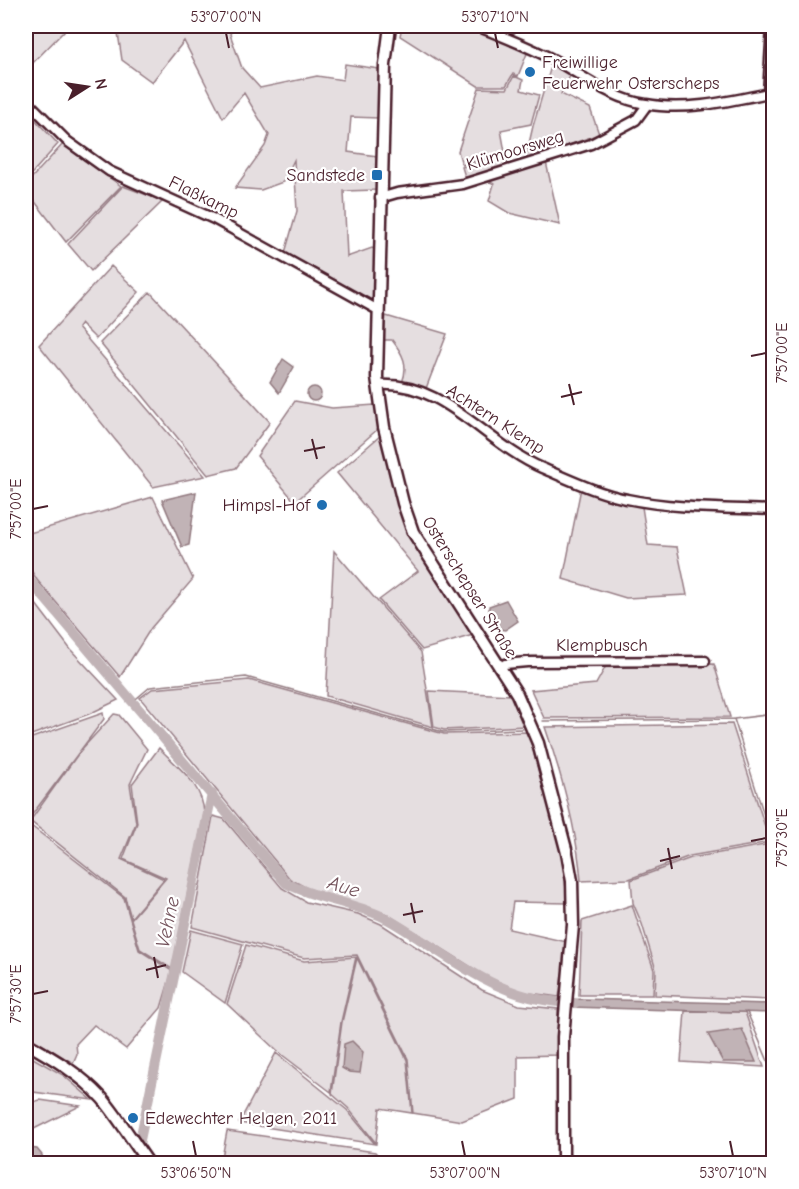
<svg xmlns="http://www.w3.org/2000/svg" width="799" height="1189" viewBox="0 0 799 1189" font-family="'Comic Neue',sans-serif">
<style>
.green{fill:#e5dee0;stroke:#987e86;stroke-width:1.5}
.water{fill:#c1b3b6;stroke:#91787e;stroke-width:1.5}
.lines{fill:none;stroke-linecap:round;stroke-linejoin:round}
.stream{stroke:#91787e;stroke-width:1.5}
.river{stroke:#c1b3b6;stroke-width:10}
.minor-casing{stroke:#4a1f2b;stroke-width:13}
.major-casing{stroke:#4a1f2b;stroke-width:15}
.minor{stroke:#fff;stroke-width:8}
.major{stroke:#fff;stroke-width:10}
.ticks{fill:none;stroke:#4a1f2b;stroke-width:2}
.poi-dot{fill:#1f6fb2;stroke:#fff;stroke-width:2}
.labels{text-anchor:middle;stroke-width:4.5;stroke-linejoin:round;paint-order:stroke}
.poi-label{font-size:18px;fill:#4a1f2b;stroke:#fff;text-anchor:start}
.street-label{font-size:18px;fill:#4a1f2b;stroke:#fff}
.water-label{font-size:20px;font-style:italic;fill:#74535c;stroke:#fff}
.neatline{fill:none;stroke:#4a1f2b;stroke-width:2}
.ticks-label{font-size:15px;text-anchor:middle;fill:#4a1f2b}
</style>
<rect width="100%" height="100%" fill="#fff"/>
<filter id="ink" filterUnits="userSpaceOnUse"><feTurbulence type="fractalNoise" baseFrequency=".0167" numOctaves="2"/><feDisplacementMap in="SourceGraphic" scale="12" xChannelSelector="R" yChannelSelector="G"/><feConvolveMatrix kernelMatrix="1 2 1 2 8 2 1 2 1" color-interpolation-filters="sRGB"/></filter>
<g filter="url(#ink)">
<path class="green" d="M26,26H69L26,70Z
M117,26H227L232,30L230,34L242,68L260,88L317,76L343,80L345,64L379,69L378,118L351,117L348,152L377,156L376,190L344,191L347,257L372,248L375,250L374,303L285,253L297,211L294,160L283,182L261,190L235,188L265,146L269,135L244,93L223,118L184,41L152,82L122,60Z
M402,26H463L528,51L518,76L513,74L506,86H478L400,36Z
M552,63L571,74L561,94L590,108L599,134L525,161L533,126Z
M514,76L523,80L521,90L539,95L531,124L501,130L505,152L462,165L458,151L479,88L507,89Z
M26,110L58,144L26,180Z
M63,144L121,186L66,242L26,190V184Z
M506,154L508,166L466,180L462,167Z
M546,162L560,225L509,213L489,201L494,184L487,180Z
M123,186L163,201L91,271L68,244Z
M111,266L139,292L96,339L81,324L78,328L205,476L153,487L39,345Z
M150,292L270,422L236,468L208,475L100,343Z
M386,316L447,334L425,391L402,383C409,365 403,354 392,340H383Z
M295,401L332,408L375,405L379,428L295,502L257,456Z
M381,435L415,542L473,635L422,650L379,600L418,571L337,473Z
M581,488L642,507L648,545L677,547L687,595L626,598L563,579Z
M153,497L193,579L151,628L120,677L37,580L26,562V534Z
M334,551L421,652L433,727L326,696Z
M26,591L71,650L118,700L89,714L26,737Z
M714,664L730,717L544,718L531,690L596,684L606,666Z
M249,680L444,734L528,732L561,852L568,903L513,902L509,929L567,942L559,997L523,992L487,977L387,914L307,888L290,879L140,698L152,689Z
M429,691L511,695L525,726L444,730L434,727Z
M103,713L104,719L28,820L26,818V740Z
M114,714L119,715L147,749L130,784L136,823L121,859L164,879L131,918L125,897L30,821L81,750Z
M732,724L770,842L690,856L629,879L581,881C577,829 562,776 545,727Z
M159,748C179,768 203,785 204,814L172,969L140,949L131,919L166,878L123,859L137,823L132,784Z
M213,816L224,819L282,888L306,902L358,914L381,924L482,990L519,1005L558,1009V1055L518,1056V1099L462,1121L413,1113L408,1059L357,955L304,958L192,927Z
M26,822L124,898L139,950L172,971L161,1008L126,1049L94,1025L76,1044L77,1054L73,1063L26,1035Z
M770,844L774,855L773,1000L655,995L656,970L642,924L633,903L631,880L691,858Z
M632,905L654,970L653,995H579L582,921Z
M191,930L243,944L225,1003L182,972Z
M246,945L304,961L356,957L341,1022L331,1092L277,1051L227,1004Z
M357,958L407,1060L412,1113L380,1108L376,1143L348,1108L332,1094L342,1022Z
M685,1011L745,1012L764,1067L681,1062Z
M276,1053L347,1110L375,1144L239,1123Z
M26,1054L63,1075L92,1100L26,1091Z
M40,1100L80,1106L26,1133V1104Z
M227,1131L375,1152L385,1163H221Z"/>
<path class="water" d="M283,359L294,367L279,393L270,382Z
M307 394a7 7 0 1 1 14 0a7 7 0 1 1-14 0Z
M196,492L189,545L182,547L162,500Z
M506,600L518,621L505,630L499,629L489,612V606Z
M582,999L773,1004L774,1013L571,1007V1000Z
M742,1029L756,1062H723L708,1034Z
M352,1041L363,1052L360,1073L349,1072L342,1068L344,1044Z
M29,1148L37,1149L42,1155L44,1163H26V1151Z"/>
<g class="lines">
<path class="stream" d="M131,703L150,687L246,677L443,732L523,729
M774,714L734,719L774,847
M543,721L734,719
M747,1012L774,1075"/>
<path class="river" d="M26,576L286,883C316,899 350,902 381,916C396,923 410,933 424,942C475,975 513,1002 575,1003
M135,1164L212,794"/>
<defs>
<path id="minor" d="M476,26C502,36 530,47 556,61C585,77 612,99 646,104C687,112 734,100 774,92
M768,93L772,26
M26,100L67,141L109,171L214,219L378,310
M380,198L397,193L463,184L591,144L636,120L647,105
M378,385C443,380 486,444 542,468C568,479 599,494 627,499C675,509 725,508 774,510
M500,668L505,664L527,662L705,661
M563,1159L581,1164"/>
<path id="major" d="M390,26L385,65L377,377L384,427L403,503L413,532L517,694L538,743L567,853L572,881L573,925L563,1037V1164
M26,1043C53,1058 80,1074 102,1098C119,1118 133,1142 149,1164"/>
</defs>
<use href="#minor" class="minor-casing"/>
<use href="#major" class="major-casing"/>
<use href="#minor" class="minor"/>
<use href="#major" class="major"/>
</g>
</g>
<path class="ticks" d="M226,33L229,48M495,33L498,48M751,356L766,353M569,384L574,405M561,397L582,392M312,439L317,459M304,451L325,447M33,509L48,506M751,841L766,838M668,848L672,869M660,861L680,856M411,903L415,923M403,915L423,911M154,957L158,978M146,970L166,965M33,994L48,991M193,1141L196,1156M462,1141L465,1156M730,1141L733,1156"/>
<g class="poi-dot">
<circle cx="530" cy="72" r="6"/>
<rect x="371" y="169" width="12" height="12" rx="3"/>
<circle cx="322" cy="505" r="6"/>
<circle cx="133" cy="1118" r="6"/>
</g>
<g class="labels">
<g class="poi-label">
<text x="542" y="68">Freiwillige<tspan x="542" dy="21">Feuerwehr Osterscheps</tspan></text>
<text x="365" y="181" text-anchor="end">Sandstede</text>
<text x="310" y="511" text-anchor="end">Himpsl-Hof</text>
<text x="145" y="1124">Edewechter Helgen, 2011</text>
</g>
<g class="street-label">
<text transform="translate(515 150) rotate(-17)" y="6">Klümoorsweg</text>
<text transform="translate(204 197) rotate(26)" y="6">Flaßkamp</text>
<text transform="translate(496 419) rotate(33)" y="6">Achtern Klemp</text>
<text transform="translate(470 587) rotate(58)" y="6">Osterschepser Straße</text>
<text x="602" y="651">Klempbusch</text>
</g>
<g class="water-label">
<text transform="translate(344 886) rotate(17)" y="7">Aue</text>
<text transform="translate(167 922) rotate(-78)" y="7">Vehne</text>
</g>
</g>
<rect width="799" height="1189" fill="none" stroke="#fff" stroke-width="66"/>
<g transform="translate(87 87) rotate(78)" stroke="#ffffff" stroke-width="4.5" paint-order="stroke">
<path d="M0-4.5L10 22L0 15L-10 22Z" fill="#4a1f2b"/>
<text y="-9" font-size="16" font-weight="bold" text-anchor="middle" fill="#4a1f2b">N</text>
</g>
<rect x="33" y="33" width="733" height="1123" class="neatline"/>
<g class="ticks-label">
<text x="226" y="22">53°07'00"N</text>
<text x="495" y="22">53°07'10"N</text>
<text transform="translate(782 353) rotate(-90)" y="5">7°57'00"E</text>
<text transform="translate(16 509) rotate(-90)" y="5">7°57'00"E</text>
<text transform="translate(782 838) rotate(-90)" y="5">7°57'30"E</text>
<text transform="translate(16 994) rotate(-90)" y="5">7°57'30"E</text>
<text x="196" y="1178">53°06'50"N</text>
<text x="465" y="1178">53°07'00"N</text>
<text x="733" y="1178">53°07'10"N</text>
</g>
</svg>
